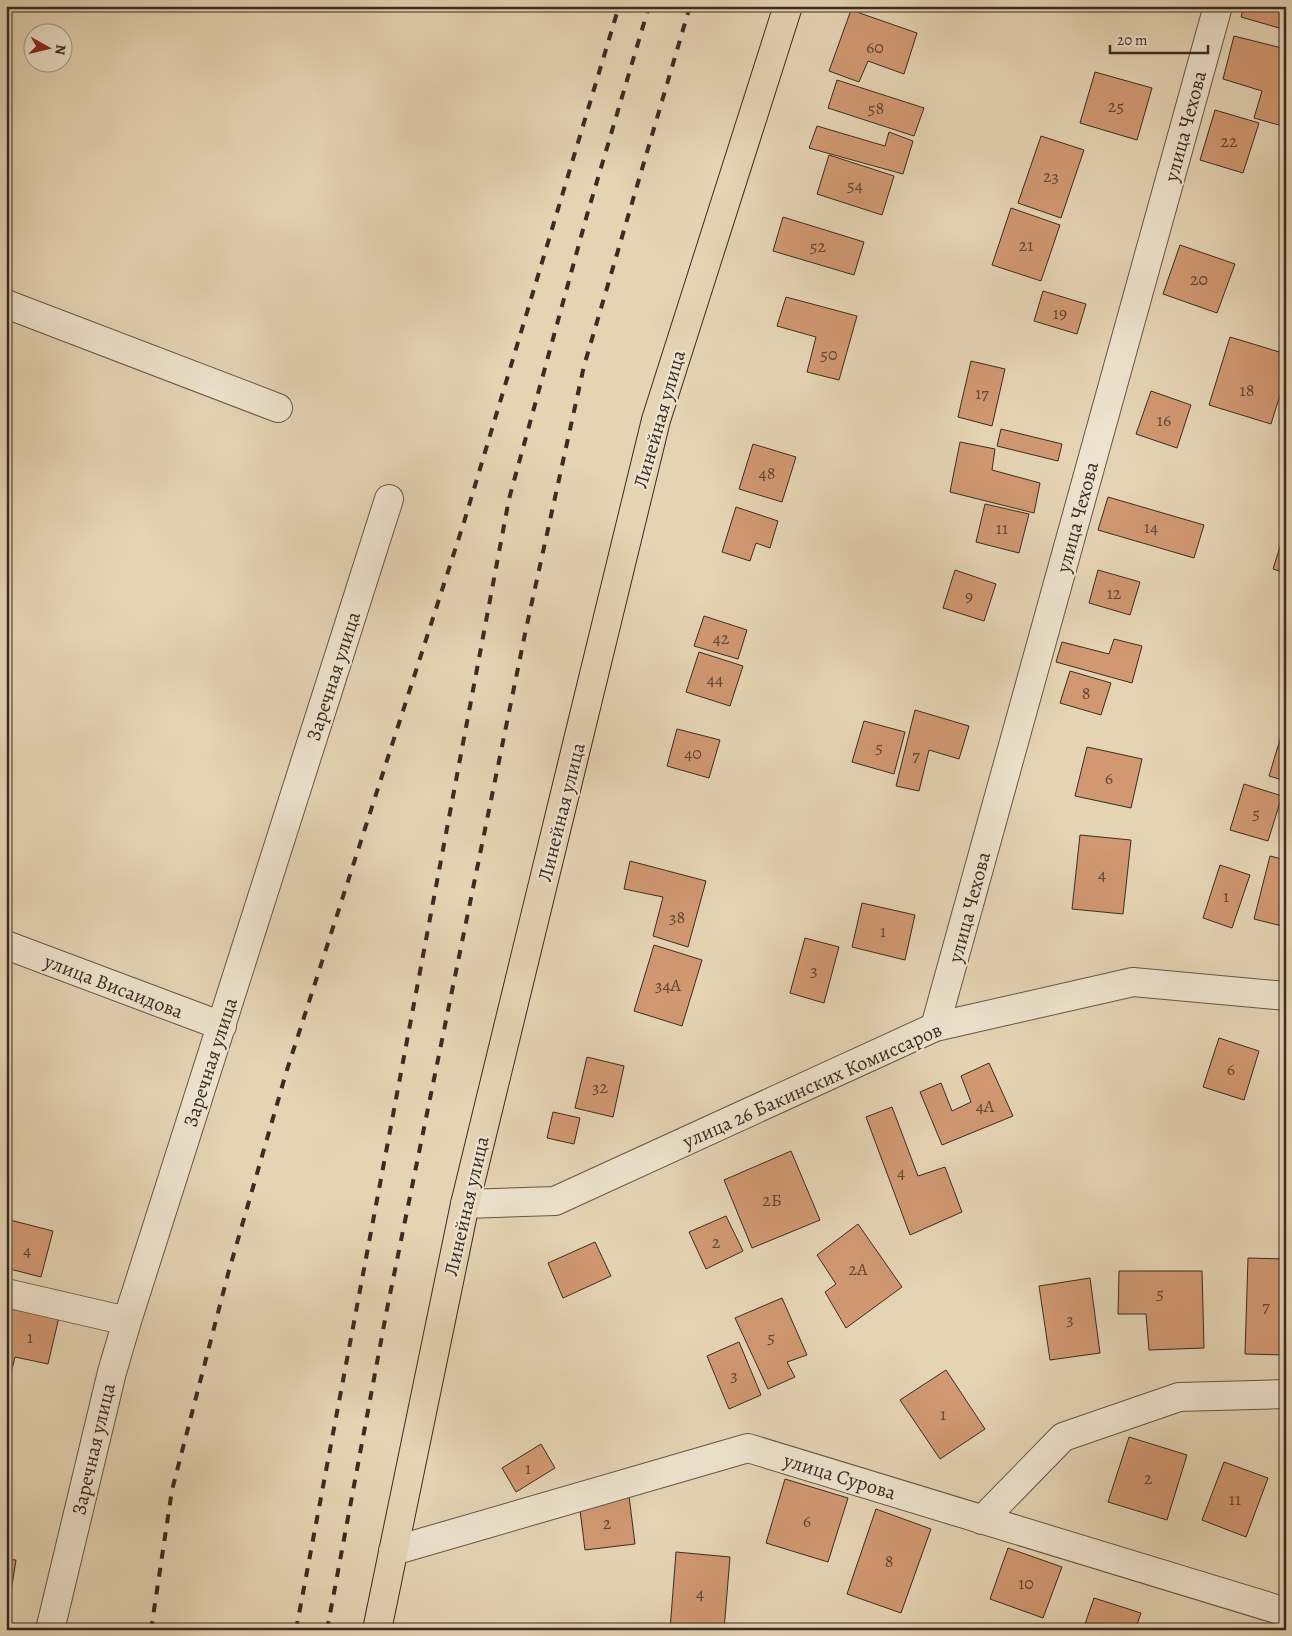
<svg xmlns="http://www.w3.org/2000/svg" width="1292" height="1636" viewBox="0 0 1292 1636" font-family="Alegreya,serif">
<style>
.building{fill:#d19872;stroke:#3a2c22}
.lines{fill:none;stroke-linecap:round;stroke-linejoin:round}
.street-casing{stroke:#655646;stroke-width:30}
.primary-casing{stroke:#3a2c22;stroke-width:30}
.street{stroke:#eee3ce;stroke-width:28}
.primary{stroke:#e5d4b4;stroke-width:28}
.rail{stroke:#3a2c22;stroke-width:4;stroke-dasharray:9 9;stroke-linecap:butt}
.labels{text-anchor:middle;stroke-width:4.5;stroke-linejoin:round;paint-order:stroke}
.number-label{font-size:18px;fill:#604736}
.street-label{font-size:20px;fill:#3a2c22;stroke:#eee3ce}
</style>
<rect width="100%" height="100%" fill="#e5d4b4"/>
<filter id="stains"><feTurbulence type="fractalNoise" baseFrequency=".004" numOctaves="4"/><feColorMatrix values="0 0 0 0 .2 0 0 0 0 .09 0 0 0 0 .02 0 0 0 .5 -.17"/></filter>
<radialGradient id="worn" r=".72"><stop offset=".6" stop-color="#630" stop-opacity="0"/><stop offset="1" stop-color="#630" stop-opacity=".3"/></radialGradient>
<path class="building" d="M1244,6H1286V30L1241,17Z
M851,10L917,33L904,74L868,61L859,82L829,71Z
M1234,36L1286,49V127L1254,118L1262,91L1223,79Z
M1095,72L1152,88L1137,140L1080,123Z
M837,80L924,108L914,136L828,108Z
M1215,110L1259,123L1243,173L1200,160Z
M817,126L885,146L889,132L913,141L903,174L809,148Z
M1041,136L1084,150L1061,218L1018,203Z
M829,155L894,176L882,215L817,194Z
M1011,208L1060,225L1041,281L992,265Z
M783,217L864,242L854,275L773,251Z
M1180,245L1235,264L1217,313L1163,294Z
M1043,291L1086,304L1077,334L1034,321Z
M786,297L857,316L839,380L807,372L816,337L777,326Z
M1230,337L1286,354V376L1271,424L1209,405Z
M971,361L1005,369L992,426L958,417Z
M1151,391L1191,405L1177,448L1136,434Z
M1001,429L1062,444L1058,461L997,446Z
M960,442L995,449L992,470L1040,483L1034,513L950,492Z
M753,444L796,457L782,502L739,489Z
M1108,497L1204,525L1194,558L1098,530Z
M985,504L1029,514L1019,553L976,542Z
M736,507L778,521L770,548L756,543L750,561L722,552Z
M1286,528V573L1273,569Z
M955,570L996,584L984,621L943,608Z
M1098,570L1140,582L1130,615L1089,603Z
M704,616L747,630L738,659L694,646Z
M1114,639L1142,646L1132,683L1056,662L1062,642L1109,654Z
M699,652L743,666L730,706L686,692Z
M1070,671L1111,683L1101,715L1060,703Z
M915,710L969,726L959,759L929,750L919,791L896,786Z
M864,721L905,732L894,774L852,762Z
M1285,723L1286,724V781L1269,776Z
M677,729L720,740L709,778L667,766Z
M1087,747L1142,759L1131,808L1075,796Z
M1244,784L1282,796L1268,841L1230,830Z
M1080,835L1131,840L1123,914L1072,909Z
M1270,856L1286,860V927L1254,919Z
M630,861L706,881L688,947L653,936L663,897L624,889Z
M1220,865L1250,875L1232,928L1203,918Z
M862,903L915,915L905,960L852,947Z
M805,938L839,947L824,1003L790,993Z
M654,945L702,960L682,1026L634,1011Z
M1219,1038L1259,1051L1244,1100L1203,1087Z
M587,1057L624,1066L613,1117L575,1108Z
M989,1063L1013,1116L942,1145L920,1092L941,1083L952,1111L971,1102L961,1076Z
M892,1107L918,1176L945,1167L962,1212L910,1235L866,1117Z
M553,1112L580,1118L574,1144L547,1138Z
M791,1151L820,1220L752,1248L724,1180Z
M726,1216L743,1251L706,1269L689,1232Z
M6,1219L53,1231L41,1277L6,1268Z
M858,1224L902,1287L846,1328L825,1292L836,1284L817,1255Z
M595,1242L611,1276L563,1298L548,1263Z
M1248,1258L1286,1259V1355L1245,1354Z
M1119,1271H1202L1204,1348L1149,1350L1146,1314H1118Z
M1090,1278L1100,1353L1050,1360L1039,1286Z
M782,1298L807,1355L787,1362L795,1377L768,1389L735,1318Z
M6,1307L59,1317L48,1364L15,1357L6,1394Z
M739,1342L761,1395L729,1409L707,1356Z
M946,1370L985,1429L940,1459L900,1400Z
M1129,1437L1187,1455L1167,1520L1108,1502Z
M541,1444L555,1468L516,1492L502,1468Z
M1224,1462L1268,1478L1246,1537L1202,1520Z
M785,1479L848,1498L828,1562L766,1543Z
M629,1496L635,1544L585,1550L579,1502Z
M876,1509L931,1529L901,1613L847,1594Z
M1008,1548L1062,1567L1043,1618L990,1599Z
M676,1552L730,1557L724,1630H670Z
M6,1559L16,1560L6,1624Z
M1094,1598L1141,1613L1135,1630H1083Z"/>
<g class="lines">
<defs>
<path id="street" d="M6,304L278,408
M6,945L222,1026
M935,1027L1218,6
M465,1204L555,1201L935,1027L1133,982L1286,996
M6,1293L127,1321
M982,1520L1063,1437L1179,1397L1286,1394
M393,1551L748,1448L1286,1612
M50,1630L112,1372L127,1321L389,499"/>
<path id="primary" d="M377,1630L465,1204L656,420L788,6"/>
</defs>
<use href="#street" class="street-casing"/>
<use href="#primary" class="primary-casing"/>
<use href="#street" class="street"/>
<use href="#primary" class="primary"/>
<path class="rail" d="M151,1630L172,1490L228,1274L286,1073L464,522L619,6
M296,1630L509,499L587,215L649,6
M327,1630L387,1309L526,629L584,366L690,6"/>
</g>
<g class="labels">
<g class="number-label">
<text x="875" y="53">60</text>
<text x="1116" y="112">25</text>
<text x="876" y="114">58</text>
<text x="1229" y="147">22</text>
<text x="1051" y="182">23</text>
<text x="855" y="191">54</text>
<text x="1026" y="251">21</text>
<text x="818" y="252">52</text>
<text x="1199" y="285">20</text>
<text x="1060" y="319">19</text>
<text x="829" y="360">50</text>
<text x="1247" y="396">18</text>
<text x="982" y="399">17</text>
<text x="1164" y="426">16</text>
<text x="767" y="479">48</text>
<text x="1151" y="533">14</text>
<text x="1002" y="534">11</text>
<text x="1114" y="599">12</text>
<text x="969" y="602">9</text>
<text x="721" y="644">42</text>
<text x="715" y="685">44</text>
<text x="1086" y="699">8</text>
<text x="879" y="753">5</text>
<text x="693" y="759">40</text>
<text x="916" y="761">7</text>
<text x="1109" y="784">6</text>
<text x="1256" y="819">5</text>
<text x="1102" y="880">4</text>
<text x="1226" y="902">1</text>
<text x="677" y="923">38</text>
<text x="883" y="937">1</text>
<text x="814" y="976">3</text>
<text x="668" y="991">34А</text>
<text x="1231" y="1075">6</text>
<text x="600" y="1093">32</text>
<text x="985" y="1112">4А</text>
<text x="901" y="1178">4</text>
<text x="772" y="1206">2Б</text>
<text x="716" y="1248">2</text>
<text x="27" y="1256">4</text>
<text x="858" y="1275">2А</text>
<text x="1160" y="1299">5</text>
<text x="1266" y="1312">7</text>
<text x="1070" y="1325">3</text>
<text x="30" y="1343">1</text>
<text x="771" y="1343">5</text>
<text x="734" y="1381">3</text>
<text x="943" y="1420">1</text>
<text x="528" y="1474">1</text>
<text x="1148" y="1484">2</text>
<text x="1235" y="1505">11</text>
<text x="807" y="1527">6</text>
<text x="607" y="1529">2</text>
<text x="889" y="1567">8</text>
<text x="1026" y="1589">10</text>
<text x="700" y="1599">4</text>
</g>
<g class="street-label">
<text transform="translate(1185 126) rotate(-75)" y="7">улица Чехова</text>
<text transform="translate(659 419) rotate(-74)" y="7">Линейная улица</text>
<text transform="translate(1077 517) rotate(-75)" y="7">улица Чехова</text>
<text transform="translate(333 676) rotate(-72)" y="7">Заречная улица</text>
<text transform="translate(561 812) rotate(-76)" y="7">Линейная улица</text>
<text transform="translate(969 907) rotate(-75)" y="7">улица Чехова</text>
<text transform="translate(114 986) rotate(21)" y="7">улица Висаидова</text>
<text transform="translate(210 1062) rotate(-72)" y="7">Заречная улица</text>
<text transform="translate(812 1085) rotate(-24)" y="7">улица 26 Бакинских Комиссаров</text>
<text transform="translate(466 1206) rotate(-77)" y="7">Линейная улица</text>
<text transform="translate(93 1449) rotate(-77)" y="7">Заречная улица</text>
<text transform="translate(840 1476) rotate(17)" y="7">улица Сурова</text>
</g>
</g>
<rect width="1292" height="1636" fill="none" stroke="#e5d4b4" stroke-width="25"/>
<rect x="8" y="8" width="1277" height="1621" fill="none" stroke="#3a2c22" stroke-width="2.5"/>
<rect x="12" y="12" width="1267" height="1611" fill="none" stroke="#3a2c22"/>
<g transform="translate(48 48) rotate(98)"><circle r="24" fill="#eee3ce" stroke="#a69a89"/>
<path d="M0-4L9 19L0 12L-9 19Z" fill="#8f2418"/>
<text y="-8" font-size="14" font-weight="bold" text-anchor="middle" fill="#3a2c22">N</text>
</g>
<path d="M1110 45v8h98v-8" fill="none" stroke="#3a2c22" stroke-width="2.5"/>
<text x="1117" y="45" font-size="15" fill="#3a2c22" stroke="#eee3ce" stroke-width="4" paint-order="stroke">20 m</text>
<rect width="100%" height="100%" filter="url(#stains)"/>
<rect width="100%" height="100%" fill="url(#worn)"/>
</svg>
